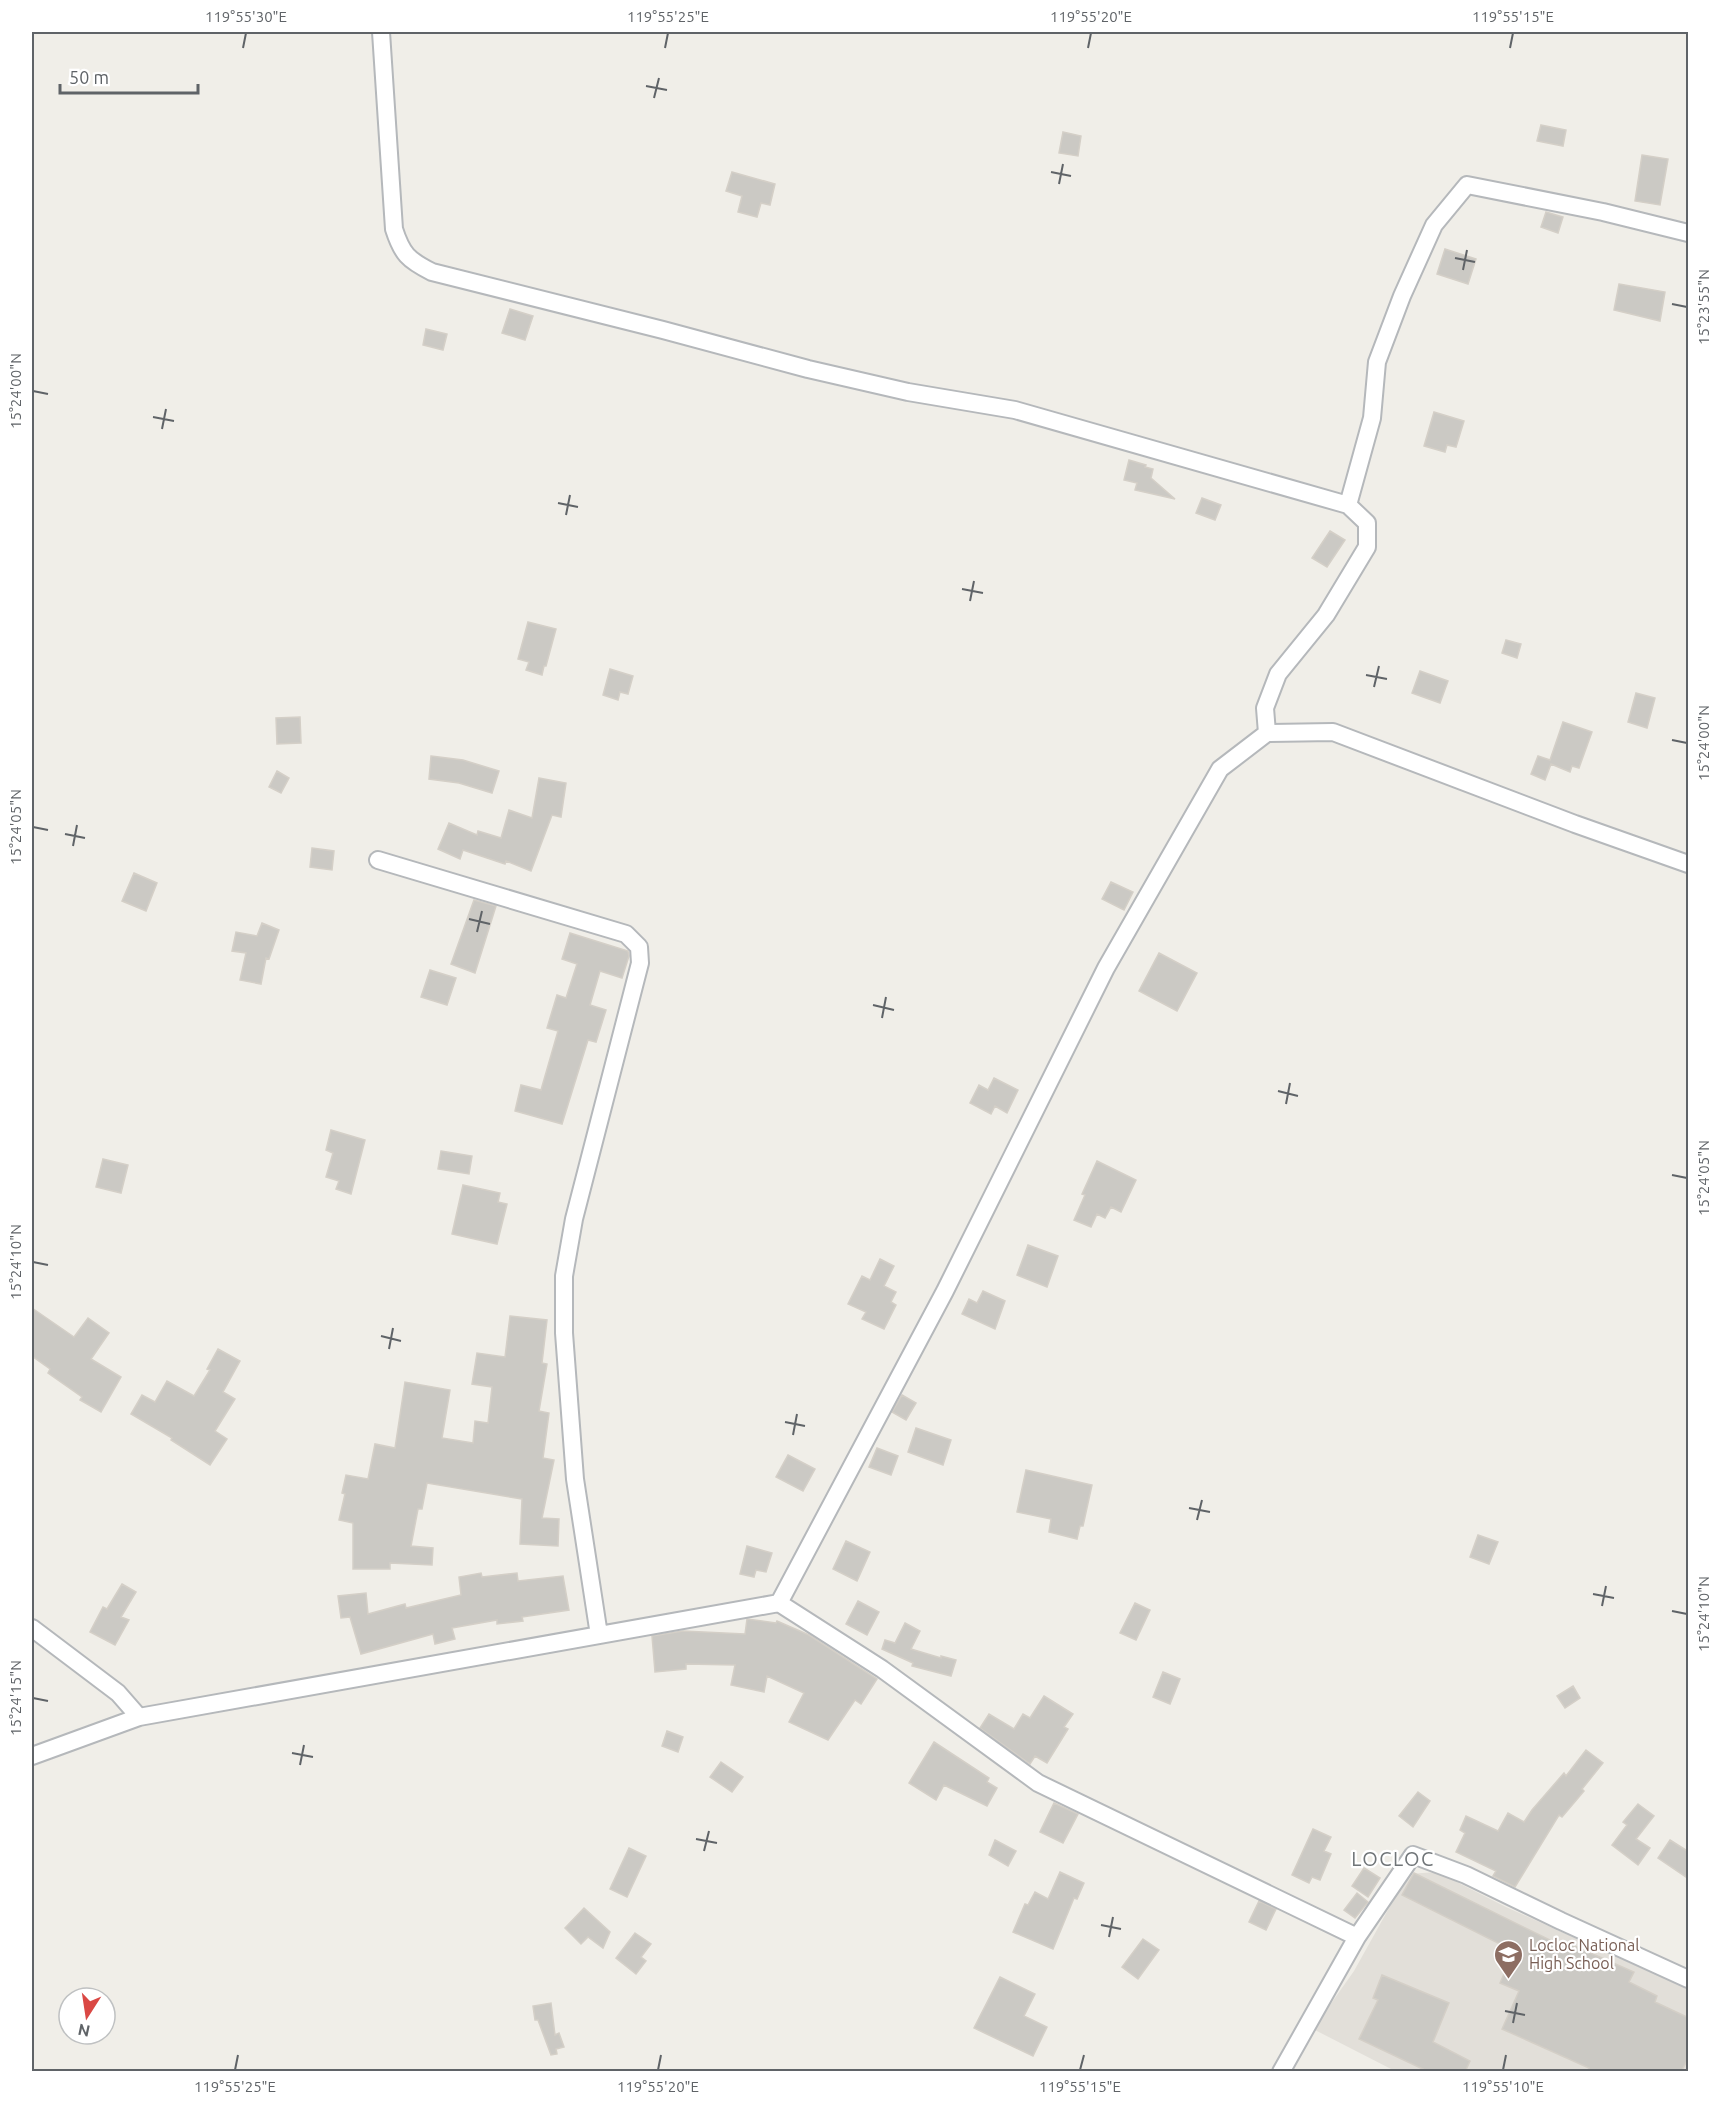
<svg xmlns="http://www.w3.org/2000/svg" width="1720" height="2103" viewBox="0 0 1720 2103" font-family="Ubuntu,sans-serif">
<style>
.education{fill:#e2dfd9}
.building{fill:#cbc9c4;stroke:#d4cfc7;stroke-width:1.5}
.lines{fill:none;stroke-linecap:round;stroke-linejoin:round}
.street-casing{stroke:#b5b8bb;stroke-width:20}
.street{stroke:#fff;stroke-width:16}
.ticks{fill:none;stroke:#5f6367;stroke-width:2}
.labels{text-anchor:middle;stroke-width:4.5;stroke-linejoin:round;paint-order:stroke}
.education-label{font-size:16px;fill:#785e54;stroke:#fff;text-anchor:start}
.quarter-label{font-size:20px;letter-spacing:1.5px;fill:#707578;stroke:#fff}
.neatline{fill:none;stroke:#5f6367;stroke-width:2}
.ticks-label{font-size:15px;text-anchor:middle;fill:#5f6367}
</style>
<rect width="100%" height="100%" fill="#f0eee8"/>
<path class="education" d="M1437,1872L1506,1907L1688,1989V2071H1395L1313,2029L1354,1971L1408,1874Z"/>
<path class="building" d="M1541,125L1566,130L1563,146L1537,141Z
M1063,132L1081,136L1078,156L1059,153Z
M1642,155L1668,159L1660,205L1635,201Z
M732,172L775,184L770,205L761,203L757,217L738,212L742,196L726,191Z
M1546,212L1563,217L1558,233L1541,227Z
M1445,249L1476,259L1468,284L1437,274Z
M1619,284L1665,292L1660,321L1614,310Z
M510,309L533,316L525,340L502,333Z
M426,329L447,334L443,350L423,345Z
M1434,412L1464,421L1456,447L1447,445L1445,452L1424,446Z
M1129,460L1146,465L1145,467L1153,469L1151,478L1175,499L1135,490L1137,483L1124,480Z
M1202,498L1221,505L1215,520L1196,513Z
M1330,531L1345,540L1327,567L1312,558Z
M528,622L556,629L546,666H544L542,675L526,670L529,662L518,659Z
M1506,640L1521,644L1517,658L1502,653Z
M610,669L633,676L628,694L620,692L618,700L603,695Z
M1420,671L1448,681L1440,703L1412,693Z
M1636,693L1655,698L1647,728L1628,722Z
M300,717L301,743L277,744L276,718Z
M1563,722L1592,732L1579,768L1572,766L1570,772L1551,764L1545,780L1531,774L1538,756L1550,760Z
M431,756L463,760L499,771L492,793L459,783L429,779Z
M277,771L289,778L281,793L269,787Z
M539,778L566,783L561,817L552,815L531,871L506,861L505,864L463,850L460,859L438,849L449,823L477,835L478,831L501,838L509,810L532,818Z
M312,848L334,851L332,870L310,867Z
M134,873L157,883L146,911L122,901Z
M1111,882L1133,892L1124,910L1102,899Z
M474,900L496,906L475,973L451,964Z
M262,923L279,930L269,959L266,958L261,984L240,980L246,953L232,951L236,932L257,936Z
M570,933L628,951L629,956L622,978L600,971L590,1005L606,1010L596,1042L588,1040L562,1124L515,1111L521,1085L541,1090L558,1031L547,1028L557,995L566,998L577,964L562,959Z
M1159,953L1197,973L1177,1011L1139,991Z
M430,970L456,978L447,1005L421,997Z
M994,1078L1018,1090L1007,1113L995,1106L991,1114L970,1103L979,1085L988,1090Z
M331,1130L365,1140L351,1194L336,1189L339,1181L326,1177L333,1153L326,1150Z
M441,1151L472,1156L469,1174L438,1169Z
M103,1159L128,1165L121,1193L96,1187Z
M1097,1161L1136,1180L1121,1212L1111,1207L1105,1218L1097,1214L1091,1227L1074,1220L1085,1195L1082,1194Z
M463,1185L500,1193L498,1202L507,1204L497,1244L452,1234Z
M1028,1245L1058,1256L1047,1287L1017,1275Z
M880,1259L894,1266L884,1286L896,1292L891,1302L896,1305L884,1329L862,1319L866,1312L848,1304L862,1276L870,1280Z
M983,1291L1005,1301L995,1329L962,1314L969,1299L977,1303Z
M32,1308L74,1337L88,1318L109,1333L91,1359L121,1377L101,1412L80,1400L82,1397L48,1373L50,1369L32,1356Z
M510,1316L547,1320L542,1363L547,1364L539,1411L549,1413L543,1458L554,1460L542,1518L559,1519L558,1546L520,1544L522,1499L427,1483L422,1509H418L411,1546L433,1548L432,1565L390,1563V1569H353V1523L339,1520L345,1494L342,1493L346,1475L368,1479L375,1444L395,1448L405,1382L450,1390L442,1438L473,1443L475,1421L488,1423L492,1387L472,1384L477,1353L505,1357Z
M218,1349L240,1361L223,1392L235,1399L215,1431L227,1439L210,1465L171,1440L172,1438L131,1414L142,1395L155,1402L167,1381L194,1396L210,1370L207,1369Z
M902,1395L916,1403L906,1420L892,1412Z
M916,1428L951,1440L943,1465L908,1452Z
M877,1448L898,1456L891,1475L869,1467Z
M788,1455L815,1469L803,1491L776,1477Z
M1026,1470L1092,1485L1083,1526H1080L1077,1539L1049,1532L1051,1519L1017,1512Z
M1478,1535L1498,1542L1489,1564L1470,1557Z
M846,1541L870,1552L857,1581L833,1569Z
M747,1546L772,1553L766,1572L756,1570L754,1577L740,1574Z
M481,1573L482,1577L517,1573L518,1581L563,1576L569,1610L522,1617L523,1621L497,1624V1620L452,1628L455,1639L435,1644L433,1634L361,1654L350,1617L341,1618L338,1596L366,1593L368,1614L405,1604L406,1608L461,1595L459,1577Z
M122,1584L136,1592L121,1617L129,1620L115,1645L90,1632L103,1607L107,1609Z
M858,1601L879,1612L867,1635L846,1624Z
M1135,1603L1150,1610L1136,1640L1120,1633Z
M747,1619L776,1623L777,1621L809,1635L877,1679L861,1704L855,1700L828,1740L789,1722L804,1693L767,1676L764,1692L731,1685L735,1665L686,1664V1669L655,1672L652,1636L683,1631L745,1634Z
M905,1623L920,1631L911,1649L941,1658V1656L956,1660L951,1676L912,1666L913,1663L882,1649L885,1640L895,1643Z
M1163,1672L1180,1679L1170,1704L1153,1697Z
M1573,1686L1580,1698L1565,1708L1557,1696Z
M1044,1696L1073,1714L1064,1727L1068,1729L1047,1763L1035,1756L1030,1764L980,1728L989,1714L1014,1729L1023,1714L1030,1718Z
M667,1731L683,1737L678,1752L662,1746Z
M934,1742L989,1778L987,1782L997,1788L987,1806L944,1785L936,1800L909,1783Z
M1586,1750L1603,1763L1582,1789L1584,1791L1562,1817L1559,1815L1515,1887L1493,1876L1496,1871L1456,1852L1465,1833L1460,1830L1466,1816L1498,1831L1508,1813L1524,1822L1532,1810L1564,1773L1566,1776Z
M721,1762L743,1777L732,1792L710,1777Z
M1418,1792L1430,1801L1413,1827L1399,1816Z
M1054,1803L1078,1814L1063,1843L1040,1832Z
M1638,1804L1654,1816L1636,1839L1650,1848L1638,1865L1612,1845L1627,1825L1623,1822Z
M1313,1829L1331,1837L1324,1851L1331,1854L1320,1880L1312,1877L1309,1883L1292,1875Z
M995,1840L1016,1851L1008,1866L989,1855Z
M1670,1840L1689,1852V1879L1658,1858Z
M629,1848L646,1856L627,1897L610,1889Z
M1364,1868L1380,1878L1368,1897L1352,1886Z
M1060,1872L1084,1883L1077,1899L1074,1898L1053,1949L1013,1932L1025,1904L1028,1905L1035,1892L1048,1899Z
M1414,1873L1566,1948L1568,1943L1634,1972L1629,1982L1657,1996L1655,2002L1689,2018V2057L1681,2072H1587L1589,2068L1502,2029L1519,1991L1500,1983L1514,1951L1402,1895Z
M1357,1893L1368,1902L1355,1918L1344,1910Z
M1259,1901L1276,1909L1266,1930L1249,1922Z
M584,1908L610,1932L603,1948L588,1937L581,1944L565,1928Z
M635,1933L651,1944L641,1957L646,1961L636,1974L616,1958Z
M1143,1939L1159,1950L1138,1979L1122,1967Z
M1382,1975L1449,2003L1433,2042L1470,2061L1465,2072H1429L1359,2039L1378,2000L1373,1998Z
M1000,1977L1035,1994L1024,2016L1047,2027L1033,2056L974,2028Z
M551,2003L555,2035L559,2033L564,2047L556,2049L557,2054L551,2055L538,2020H535L533,2006Z"/>
<g class="lines">
<defs>
<path id="street" d="M381,32L394,229C402,254 408,260 432,272L663,330L808,369L908,392L1015,410L1348,505L1367,523V547L1326,615L1278,674L1265,708L1267,733
M1348,505L1372,418L1377,362L1402,296L1434,225L1467,185L1603,212L1688,233
M378,860L626,934L639,947L640,963L574,1219L564,1276V1333L575,1479L599,1635
M779,1603L945,1291L1106,968L1220,769L1267,733L1333,732L1575,824L1688,864
M32,1628L118,1693L139,1717
M32,1756L139,1717L779,1603L882,1669L1038,1783L1357,1937L1281,2072
M1357,1937L1413,1855L1466,1875L1561,1921L1688,1979"/>
</defs>
<use href="#street" class="street-casing"/>
<use href="#street" class="street"/>
</g>
<path class="ticks" d="M243,48L246,33M665,48L668,33M1088,48L1091,33M1510,48L1513,33M646,86L667,90M654,98L659,78M1051,172L1071,176M1059,184L1063,164M1455,258L1475,262M1463,270L1467,250M1672,304L1687,307M33,391L48,394M153,417L174,421M162,429L166,409M558,503L578,507M566,515L570,495M962,589L983,593M970,601L974,581M1366,675L1387,679M1374,687L1379,666M1672,740L1687,743M33,827L48,830M65,834L85,838M73,846L77,825M469,919L490,924M477,932L482,911M873,1005L894,1010M882,1018L886,997M1278,1091L1298,1096M1286,1104L1290,1083M1672,1175L1687,1178M33,1262L48,1265M381,1336L401,1341M389,1349L393,1328M785,1422L805,1426M793,1435L797,1414M1189,1508L1210,1512M1197,1520L1202,1500M1593,1594L1614,1598M1602,1606L1606,1586M1672,1611L1687,1614M33,1698L48,1701M292,1753L313,1757M300,1765L304,1745M696,1839L717,1843M704,1851L709,1831M1101,1925L1121,1929M1109,1937L1113,1917M1505,2011L1525,2015M1513,2023L1517,2003M235,2070L238,2055M658,2070L661,2055M1080,2070L1084,2055M1503,2070L1506,2055"/>
<defs>
<symbol id="school-pin" viewBox="-11 -11 22 30"><path d="M0 17L-7.5 6A9.5 9.5 0 1 1 7.5 6Z" fill="#8d6e63" stroke="#fff"/><path d="M0-5L7-2L0 1L-7-2ZM-4 1L0 2.5L4 1V4Q0 6-4 4Z" fill="#fff"/></symbol>
</defs>
<g fill-rule="evenodd">
<use href="#school-pin" x="1492" y="1938" width="33" height="45"/>
</g>
<g class="labels">
<g class="education-label">
<text x="1529" y="1951">Locloc National<tspan x="1529" dy="18">High School</tspan></text>
</g>
<g class="quarter-label">
<text x="1393" y="1866">LOCLOC</text>
</g>
</g>
<rect width="1720" height="2103" fill="none" stroke="#ffffff" stroke-width="66"/>
<g transform="translate(87 2016) rotate(192)"><circle r="28" fill="#ffffff" stroke="#bfc1c2" stroke-width="1.5"/>
<path d="M0-4.5L10 22L0 15L-10 22Z" fill="#da4844"/>
<text y="-9" font-size="16" font-weight="bold" text-anchor="middle" fill="#5f6367">N</text>
</g>
<path d="M60 84v9h138v-9" fill="none" stroke="#5f6367" stroke-width="3"/>
<text x="69" y="84" font-size="18" fill="#5f6367" stroke="#ffffff" stroke-width="4.5" paint-order="stroke">50 m</text>
<rect x="33" y="33" width="1654" height="2037" class="neatline"/>
<g class="ticks-label">
<text x="246" y="22">119°55'30"E</text>
<text x="668" y="22">119°55'25"E</text>
<text x="1091" y="22">119°55'20"E</text>
<text x="1513" y="22">119°55'15"E</text>
<text transform="translate(1704 307) rotate(-90)" y="5">15°23'55"N</text>
<text transform="translate(16 391) rotate(-90)" y="5">15°24'00"N</text>
<text transform="translate(1704 743) rotate(-90)" y="5">15°24'00"N</text>
<text transform="translate(16 827) rotate(-90)" y="5">15°24'05"N</text>
<text transform="translate(1704 1178) rotate(-90)" y="5">15°24'05"N</text>
<text transform="translate(16 1262) rotate(-90)" y="5">15°24'10"N</text>
<text transform="translate(1704 1614) rotate(-90)" y="5">15°24'10"N</text>
<text transform="translate(16 1698) rotate(-90)" y="5">15°24'15"N</text>
<text x="235" y="2092">119°55'25"E</text>
<text x="658" y="2092">119°55'20"E</text>
<text x="1080" y="2092">119°55'15"E</text>
<text x="1503" y="2092">119°55'10"E</text>
</g>
</svg>
